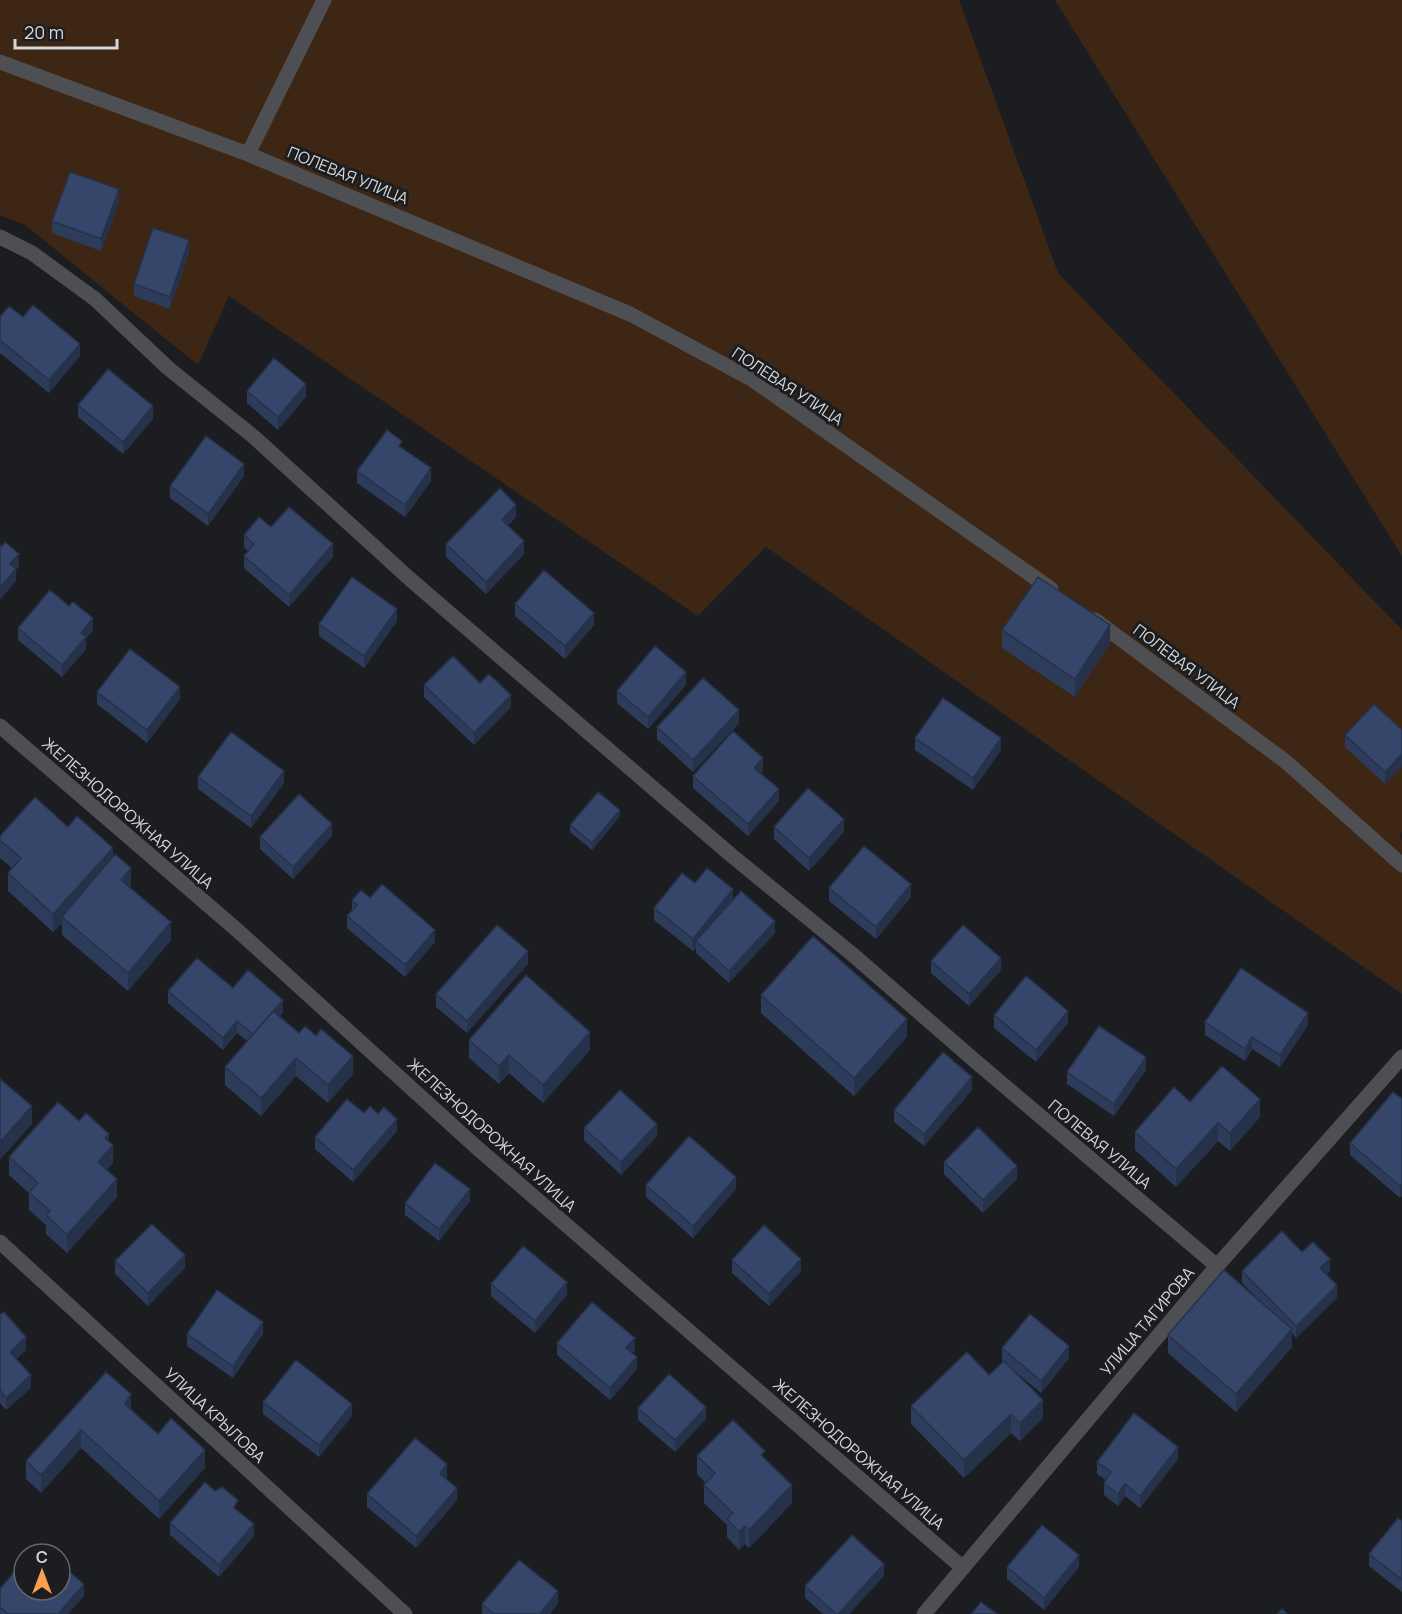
<svg xmlns="http://www.w3.org/2000/svg" width="1402" height="1614" viewBox="0 0 1402 1614" font-family="Manrope,sans-serif">
<style>
.green{fill:#3d2714}
.lines{fill:none;stroke-linecap:round;stroke-linejoin:round}
.minor{stroke:#4d4f52;stroke-width:15}
.wall{fill:#2e3c5b}
.shaded-wall{fill:#26314a}
.building{fill:#36466a;stroke:#26314a;stroke-width:1.5}
.labels{text-anchor:middle;stroke-width:6;stroke-linejoin:round;paint-order:stroke}
.street-label{font-size:16px;fill:#d6d7d9;stroke:#1c1d20}
</style>
<rect width="100%" height="100%" fill="#1c1d20"/>
<path class="green" d="M0,0H959L1058,273L1402,630V832L1399,835L1402,841V994L766,547L698,616L229,296L198,365L25,225L0,215Z
M1055,0H1402V556Z"/>
<g class="lines">
<path class="minor" d="M0,62L248,154L630,314L753,380L1051,589
M248,154L324,0
M0,237L32,253L95,299L168,368L254,437L411,580L731,855L852,954L974,1060L1217,1266
M1095,620L1285,761L1402,865
M0,726L237,930L475,1146L963,1568
M0,1242L405,1614
M924,1614L1217,1266L1402,1057"/>
</g>
<path class="wall" d="M119,202L101,251L52,233V221Z
M189,253L170,309L134,296V284Z
M0,317L80,356L49,393L0,353Z
M247,391L306,397L278,430L247,403Z
M78,405L153,419L123,454L78,417Z
M357,471L431,481L405,517L357,483Z
M244,476L208,526L170,498V486Z
M516,517L508,526L524,554L486,594L446,557V544Z
M271,527L333,557L289,607L244,568V556L248,551L244,547V535Z
M515,604L594,625L565,659L515,616Z
M397,621L364,668L319,636V624Z
M18,628L93,630L86,639V649L62,677L18,640Z
M1002,630L1110,643L1075,697L1002,648Z
M480,683L511,707L474,745L424,697V685Z
M686,685L648,729L617,703V691Z
M97,692L180,699L147,743L97,704Z
M739,723L693,772L657,739V727Z
M1402,730V766L1385,784L1345,747V735Z
M915,738L1001,750L973,790L915,750Z
M763,770L761,773L779,801L748,836L693,788V776Z
M198,777L284,783L251,828L198,789Z
M620,816L592,850L570,832V825Z
M68,827L113,857L131,886L130,887L171,940L128,991L62,935V923L53,932L8,891V873L12,868L0,858V836Z
M774,827L844,832L809,871L774,839Z
M332,836L293,879L260,849V837Z
M695,883L733,900L775,933L729,983L696,953V948L693,951L654,920V908Z
M829,888L911,897L876,939L829,901Z
M370,898L435,942L405,977L347,928V916L352,911V900Z
M931,961L1001,970L969,1006L931,973Z
M528,964L467,1033L436,1007V994Z
M233,988L283,1012L280,1016L299,1033L353,1074L328,1103L296,1076L261,1116L225,1085V1067L247,1041L237,1033L223,1050L168,1003V991Z
M761,995L907,1037L854,1096L761,1013Z
M994,1015L1068,1023L1036,1062L994,1028Z
M1205,1022L1308,1025L1280,1067L1252,1049L1245,1061L1205,1035Z
M469,1040L590,1050L543,1103L509,1073L499,1084L469,1058Z
M1146,1070L1114,1116L1067,1084V1072Z
M972,1090L924,1146L894,1122V1110Z
M1402,1099V1196L1400,1198L1350,1155V1143Z
M1190,1102L1260,1117L1230,1151L1218,1141L1176,1187L1135,1150V1132Z
M364,1113L397,1131L353,1182L315,1149V1137Z
M584,1128L657,1136L621,1175L584,1140Z
M109,1142L113,1163L107,1170L117,1197L67,1253L46,1234V1225L29,1210V1193L9,1175V1157Z
M944,1162L1017,1179L983,1213L944,1174Z
M646,1185L736,1189L693,1238L646,1197Z
M470,1201L439,1241L405,1215V1203Z
M1302,1252L1330,1271L1326,1275L1337,1298L1296,1338L1292,1333V1347L1236,1412L1168,1353V1335L1260,1301L1242,1283V1271Z
M732,1260L801,1271L769,1306L732,1273Z
M115,1261L185,1268L148,1306L115,1274Z
M491,1284L567,1295L535,1333L491,1296Z
M0,1315L26,1350L16,1359L31,1388L6,1410L0,1403Z
M187,1334H263L233,1378L187,1346Z
M557,1343L635,1350L632,1353L637,1369L610,1400L557,1355Z
M1002,1348L1069,1358L1041,1393L1012,1369L1043,1418L1020,1441L1011,1433L964,1478L911,1424V1406L989,1375L1003,1362L1002,1361Z
M106,1372L131,1410L158,1434L205,1468L159,1519L81,1448L41,1493L26,1479V1461Z
M263,1402L352,1416L319,1457L263,1414Z
M638,1408L706,1419L675,1452L638,1420Z
M697,1456L765,1458L792,1503L749,1548L745,1544L739,1550L727,1537V1525L704,1503V1485L706,1483L697,1474Z
M1178,1459L1140,1508L1125,1496L1118,1506L1104,1495V1483L1106,1480L1097,1474V1462Z
M447,1477L445,1478L457,1500L416,1548L367,1507V1494Z
M238,1510L254,1536L219,1577L170,1535V1523Z
M1402,1521V1592L1369,1566V1554Z
M1007,1567H1079L1044,1610L1007,1579Z
M884,1576L849,1614H823L805,1598V1586Z
M0,1589L84,1596L68,1614H0Z
M558,1603L550,1614H482V1604Z"/>
<path class="shaded-wall" d="M119,189V202L101,251V239Z
M189,240V253L170,309V297Z
M80,344V356L49,393V380Z
M306,384V397L278,430V417Z
M153,406V419L123,454V442Z
M244,464V476L208,526V514Z
M431,468V481L405,517V505Z
M516,505V517L502,532V520Z
M524,541V554L486,594V582Z
M333,544V557L289,607V595Z
M19,554V566L16,570V581L0,600V587L10,564Z
M397,609V621L364,668V656Z
M594,613V625L565,659V646Z
M93,618V630L86,639V649L62,677V665L81,633Z
M1110,625V643L1075,697V679Z
M686,672V685L648,729V717Z
M180,687V699L147,743V730Z
M511,695V707L474,745V733Z
M739,710V723L693,772V760Z
M1001,738V750L973,790V778Z
M1402,754V766L1385,784V772Z
M763,758V770L754,780V768Z
M284,771V783L251,828V816Z
M779,789V801L748,836V824Z
M620,810V816L592,850V843Z
M844,819V832L809,871V858Z
M332,824V836L293,879V867Z
M113,848V866L62,917V923L53,932V914Z
M131,868V886L121,898V880Z
M911,884V897L876,939V927Z
M733,889V901L696,941V948L693,951V939Z
M775,921V933L729,983V971Z
M171,922V940L128,991V973Z
M435,930V942L405,977V965Z
M528,951V964L467,1033V1021Z
M1001,958V970L969,1006V994Z
M283,1000V1012L253,1046V1034Z
M1068,1011V1023L1036,1062V1050Z
M1308,1013V1025L1280,1067V1055Z
M907,1019V1037L854,1096V1078Z
M237,1021V1033L223,1050V1038Z
M590,1032V1050L543,1103V1085Z
M1252,1037V1049L1245,1061V1049Z
M509,1055V1073L499,1084V1066Z
M353,1056V1074L328,1103V1085Z
M1146,1057V1070L1114,1116V1104Z
M296,1058V1076L261,1116V1098Z
M972,1077V1090L924,1146V1134Z
M1260,1099V1117L1230,1151V1133Z
M32,1106V1124L0,1160V1142Z
M397,1119V1131L353,1182V1170Z
M1218,1123V1141L1176,1187V1169Z
M657,1124V1136L621,1175V1162Z
M109,1134V1149L113,1145V1163L98,1180V1162L105,1138Z
M1017,1166V1179L983,1213V1200Z
M736,1177V1189L693,1238V1226Z
M117,1179V1197L67,1253V1235Z
M1402,1184V1196L1400,1198V1186Z
M470,1189V1201L439,1241V1229Z
M185,1255V1268L148,1306V1293Z
M801,1259V1271L769,1306V1294Z
M1330,1259V1271L1320,1281V1268Z
M567,1282V1295L535,1333V1321Z
M1337,1285V1298L1296,1338V1326Z
M263,1322V1334L233,1378V1366Z
M1292,1329V1347L1236,1412V1394Z
M26,1337V1350L10,1364V1352Z
M635,1338V1350L626,1360V1348Z
M1069,1346V1358L1041,1393V1381Z
M637,1357V1369L610,1400V1388Z
M31,1375V1388L6,1410V1398Z
M131,1394V1412L125,1404Z
M1043,1400V1418L1020,1441V1423Z
M352,1404V1416L319,1457V1445Z
M706,1407V1419L675,1452V1440Z
M1011,1414V1433L964,1478V1460Z
M81,1430V1448L41,1493V1475Z
M1178,1447V1459L1140,1508V1496Z
M205,1450V1468L159,1519V1501Z
M447,1464V1477L440,1486V1474Z
M1125,1484V1496L1118,1506V1494Z
M792,1485V1503L749,1548V1530Z
M457,1488V1500L416,1548V1536Z
M254,1524V1536L219,1577V1565Z
M745,1526V1544L739,1550V1532Z
M1079,1555V1567L1044,1610V1598Z
M884,1564V1576L849,1614H838Z
M84,1584V1596L68,1614H58Z
M558,1591V1603L550,1614H540Z"/>
<path class="building" d="M70,172L119,189L101,239L52,221Z
M153,228L189,240L170,297L134,284Z
M33,305L80,344L49,380L0,340V317L9,306L23,317Z
M274,358L306,384L278,417L247,391Z
M108,369L153,406L123,442L78,405Z
M387,430L402,441L399,446L431,468L405,505L357,471Z
M206,436L244,464L208,514L170,486Z
M500,488L516,505L502,520L524,541L486,582L446,544Z
M289,507L333,544L289,595L244,556L254,544L244,535L259,517L271,527Z
M5,542L19,554L10,564L16,569L0,587V545L2,546Z
M544,570L594,613L565,646L515,604Z
M352,577L397,609L364,656L319,624Z
M1038,577L1110,625L1075,679L1002,630Z
M50,590L69,606L73,602L93,618L81,633L86,637L62,665L18,628Z
M655,646L686,672L648,717L617,691Z
M130,649L180,687L147,730L97,692Z
M453,656L480,683L489,674L511,695L474,733L424,685Z
M703,678L739,710L693,760L657,727Z
M943,698L1001,738L973,778L915,738Z
M1374,704L1402,730V754L1385,772L1345,735Z
M733,731L763,758L754,768L779,789L748,824L693,776Z
M231,732L284,771L251,816L198,777Z
M808,788L844,819L809,858L774,827Z
M598,792L620,810L592,843L570,825Z
M299,794L332,824L293,867L260,837Z
M35,797L68,827L77,816L113,848L53,914L8,873L21,858L0,840V836Z
M864,846L911,884L876,927L829,888Z
M115,854L131,868L121,880L171,922L128,973L62,917Z
M707,868L733,889L693,939L654,908L682,873L695,883Z
M382,884L435,930L405,965L347,916L357,905L352,900L361,890L370,898Z
M741,891L775,921L729,971L696,941Z
M497,925L528,951L467,1021L436,994Z
M963,925L1001,958L969,994L931,961Z
M813,936L907,1019L854,1078L761,995Z
M197,958L233,988L248,970L283,1000L253,1034L237,1021L223,1038L168,991Z
M1241,968L1308,1013L1280,1055L1252,1037L1245,1049L1205,1022Z
M526,975L590,1032L543,1085L509,1055L499,1066L469,1040Z
M1026,976L1068,1011L1036,1050L994,1015Z
M273,1011L299,1033L305,1026L316,1036L321,1029L353,1056L328,1085L296,1058L261,1098L225,1067Z
M1099,1026L1146,1057L1114,1104L1067,1072Z
M943,1052L972,1077L924,1134L894,1110Z
M1222,1066L1260,1099L1230,1133L1218,1123L1176,1169L1135,1132L1174,1087L1190,1102Z
M0,1079L32,1106L0,1142Z
M620,1090L657,1124L621,1162L584,1128Z
M1393,1092L1402,1099V1184L1400,1186L1350,1143Z
M347,1099L364,1113L370,1106L378,1114L384,1107L397,1119L353,1170L315,1137Z
M58,1102L79,1121L86,1113L109,1134L105,1138L113,1145L98,1162L117,1179L67,1235L46,1215L50,1211L29,1192L38,1183L9,1157Z
M978,1127L1017,1166L983,1200L944,1162Z
M689,1136L736,1177L693,1226L646,1185Z
M435,1163L470,1189L439,1229L405,1203Z
M152,1224L185,1255L148,1293L115,1261Z
M764,1225L801,1259L769,1294L732,1260Z
M1282,1231L1302,1252L1313,1242L1330,1259L1320,1268L1337,1285L1296,1326L1242,1271Z
M523,1246L567,1282L535,1321L491,1284Z
M1224,1270L1292,1329L1236,1394L1168,1335Z
M217,1290L263,1322L233,1366L187,1334Z
M592,1302L635,1338L626,1348L637,1357L610,1388L557,1343Z
M4,1312L26,1337L10,1352L31,1375L6,1398L0,1390V1315Z
M1030,1314L1069,1346L1041,1381L1002,1348Z
M967,1352L989,1375L1004,1361L1043,1400L1020,1423L1011,1414L964,1460L911,1406Z
M296,1360L352,1404L319,1445L263,1402Z
M106,1372L131,1394L125,1404L158,1434L171,1418L205,1450L159,1501L81,1430L41,1475L26,1461Z
M669,1374L706,1407L675,1440L638,1408Z
M1134,1413L1178,1447L1140,1496L1125,1484L1118,1494L1104,1483L1111,1472L1097,1462Z
M733,1420L765,1451L761,1455L792,1485L749,1530L745,1526L739,1532L727,1519L733,1513L704,1485L715,1473L697,1456Z
M415,1438L447,1464L440,1474L457,1488L416,1536L367,1494Z
M205,1482L215,1491L222,1487L238,1500L234,1508L254,1524L219,1565L170,1523Z
M1398,1518L1402,1521V1580L1369,1554Z
M1042,1525L1079,1555L1044,1598L1007,1567Z
M852,1535L884,1564L838,1614H836L805,1586Z
M37,1544L48,1554H29Z
M24,1560V1590H60V1564L84,1584L58,1614H8L0,1607V1589Z
M519,1560L558,1591L540,1614H494L482,1604Z
M981,1602L997,1614H971Z
M1282,1609L1287,1614H1277Z"/>
<g class="labels">
<g class="street-label">
<text transform="translate(348 175) rotate(22)" y="6">ПОЛЕВАЯ УЛИЦА</text>
<text transform="translate(788 386) rotate(33)" y="6">ПОЛЕВАЯ УЛИЦА</text>
<text transform="translate(1187 666) rotate(37)" y="6">ПОЛЕВАЯ УЛИЦА</text>
<text transform="translate(128 813) rotate(41)" y="6">ЖЕЛЕЗНОДОРОЖНАЯ УЛИЦА</text>
<text transform="translate(492 1135) rotate(42)" y="6">ЖЕЛЕЗНОДОРОЖНАЯ УЛИЦА</text>
<text transform="translate(1100 1144) rotate(40)" y="6">ПОЛЕВАЯ УЛИЦА</text>
<text transform="translate(1147 1321) rotate(-50)" y="6">УЛИЦА ТАГИРОВА</text>
<text transform="translate(215 1415) rotate(43)" y="6">УЛИЦА КРЫЛОВА</text>
<text transform="translate(859 1454) rotate(41)" y="6">ЖЕЛЕЗНОДОРОЖНАЯ УЛИЦА</text>
</g>
</g>
<g transform="translate(42 1572)"><circle r="28" fill="#1c1d20" stroke="#66676a" stroke-width="1.5"/>
<path d="M0-4.5L10 22L0 15L-10 22Z" fill="#f99f4d"/>
<text y="-9" font-size="16" font-weight="bold" text-anchor="middle" fill="#d6d7d9">С</text>
</g>
<path d="M15 39v9h102v-9" fill="none" stroke="#d6d7d9" stroke-width="3"/>
<text x="24" y="39" font-size="18" fill="#d6d7d9" stroke="#1c1d20" stroke-width="4.5" paint-order="stroke">20 m</text>
</svg>
